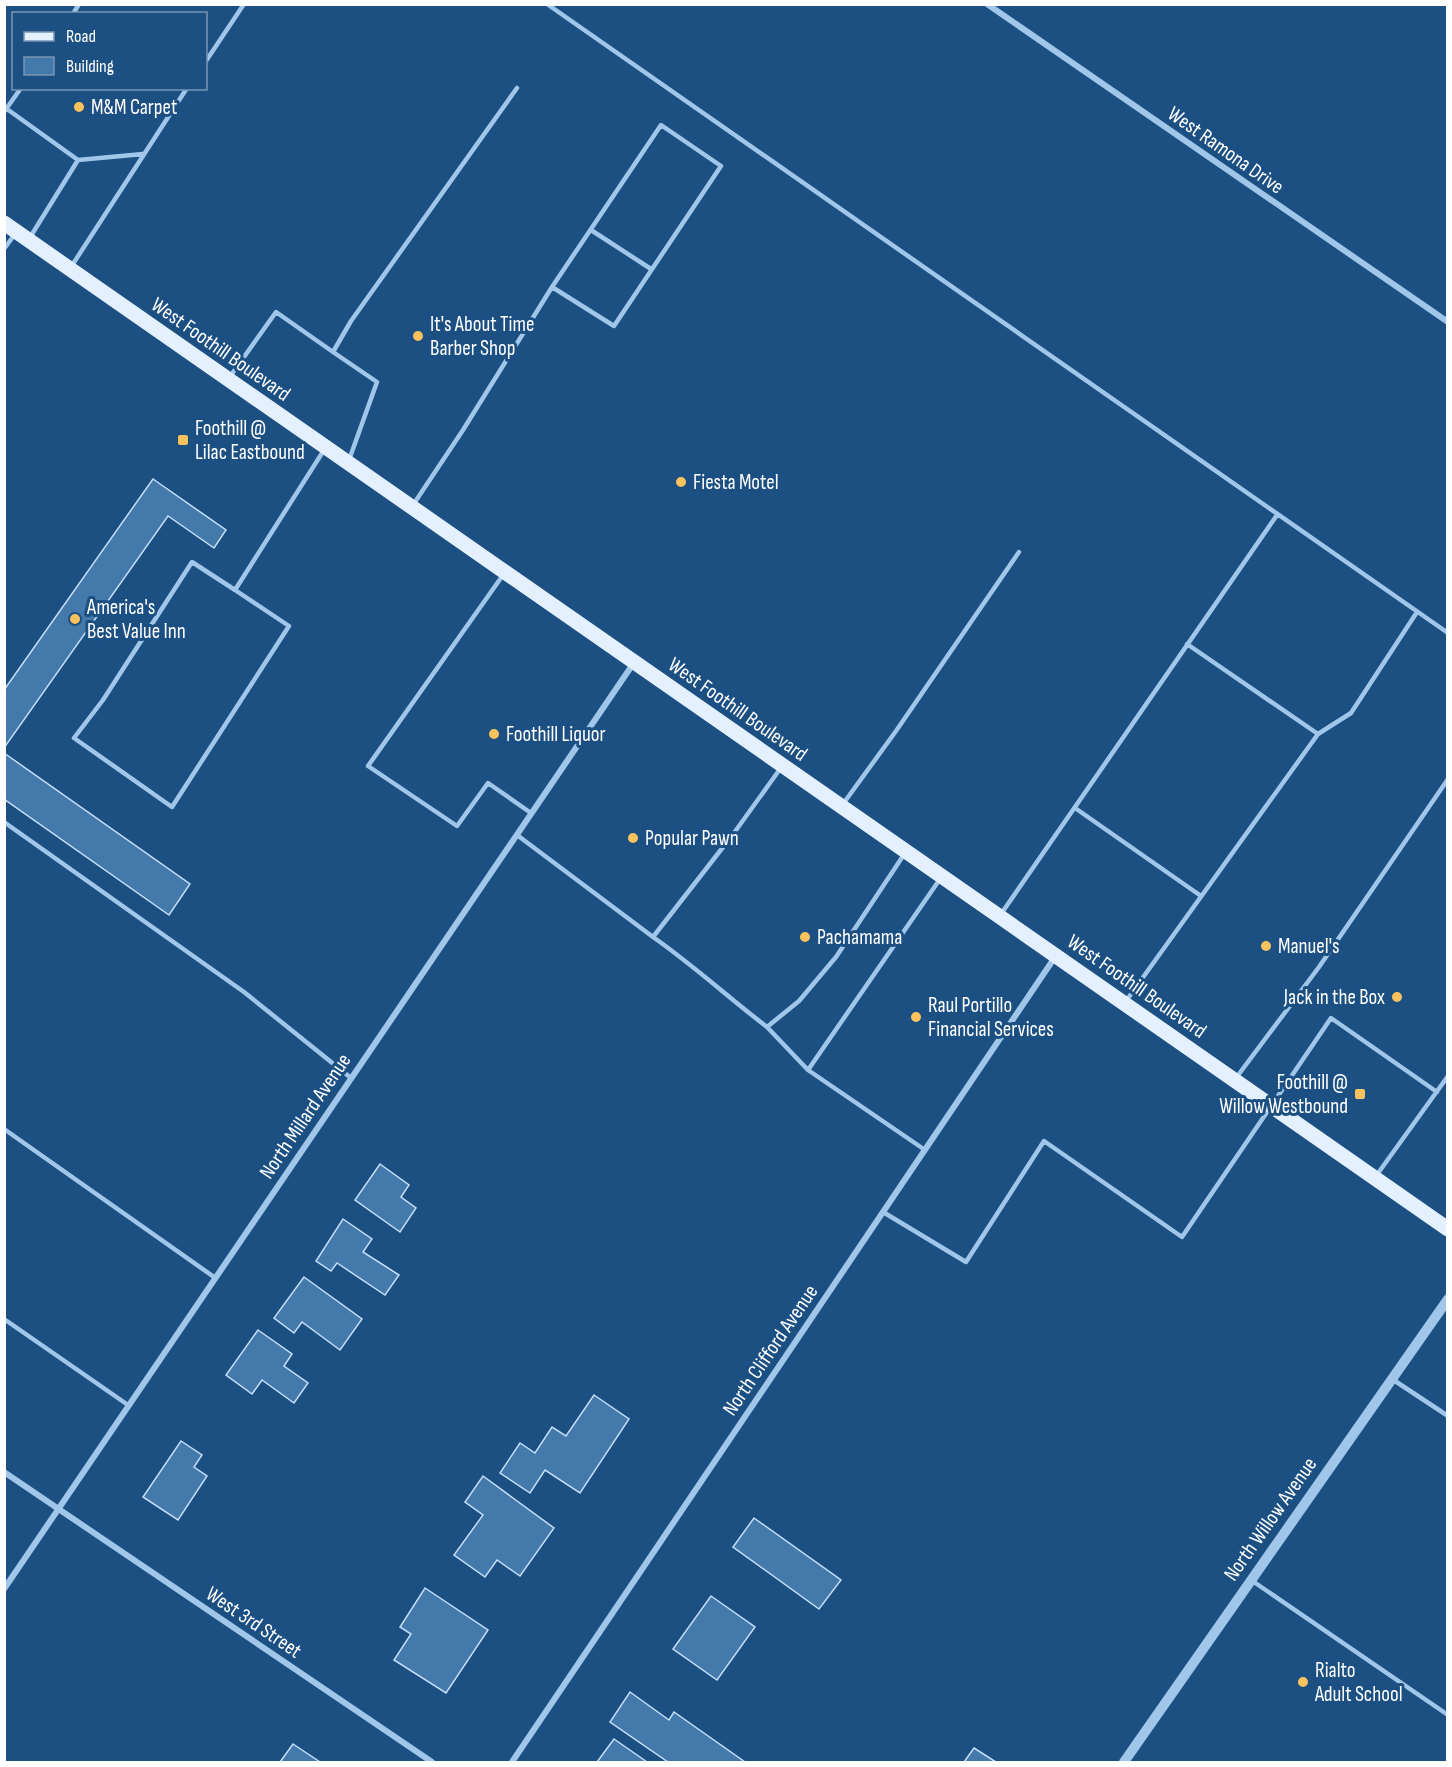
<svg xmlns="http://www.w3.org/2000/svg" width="1452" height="1767" viewBox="0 0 1452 1767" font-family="'Sofia Sans Condensed',sans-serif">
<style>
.building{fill:#4479ab;stroke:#c5dff8;stroke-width:1.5}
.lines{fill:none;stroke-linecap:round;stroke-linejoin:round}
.service{stroke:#a0c7ea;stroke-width:4.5}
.minor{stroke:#a0c7ea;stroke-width:6}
.tertiary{stroke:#a0c7ea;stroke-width:10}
.primary{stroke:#e4f0fe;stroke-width:15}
.poi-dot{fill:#fbc25d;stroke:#1c4f82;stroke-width:2}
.labels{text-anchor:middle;stroke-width:6;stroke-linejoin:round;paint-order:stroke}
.poi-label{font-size:21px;fill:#fff;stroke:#1c4f82;text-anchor:start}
.street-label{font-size:21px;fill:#fff;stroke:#1c4f82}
</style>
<rect width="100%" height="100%" fill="#1c4f82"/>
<path class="building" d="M153,479L226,530L214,548L168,516L4,748V690Z
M4,753L190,884L169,915L4,799Z
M380,1164L409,1185L401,1197L416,1208L400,1232L355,1200Z
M343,1219L372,1239L363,1252L399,1275L385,1295L337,1263L331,1271L316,1261Z
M304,1277L362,1319L340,1350L302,1322L294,1333L274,1318Z
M258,1330L292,1354L284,1366L308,1383L294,1403L262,1380L252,1394L226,1375Z
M594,1395L629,1419L580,1493L545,1470L530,1493L500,1473L520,1443L535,1453L552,1427L566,1436Z
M181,1441L202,1455L194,1467L207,1476L178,1520L143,1497Z
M483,1476L554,1528L520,1576L497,1560L485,1577L454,1555L483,1515L465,1502Z
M754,1518L841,1580L819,1609L733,1547Z
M425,1588L488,1630L446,1693L394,1660L411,1634L400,1627Z
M711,1596L755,1627L717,1680L673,1649Z
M630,1692L669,1720L674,1712L745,1762H668L610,1722Z
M614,1739L647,1762H597Z
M293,1744L320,1762H280Z
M974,1748L996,1762H964Z"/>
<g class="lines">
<path class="service" d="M547,4L1448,633
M73,14L79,4
M206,61L244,4
M7,109L78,160L29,239
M4,112L21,88
M78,160L143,154
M591,230L651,269
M4,249L15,234
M71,267L187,88
M229,378L276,312L333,352
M349,460L377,382L333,352L351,321L517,88
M413,505L463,430L552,287L614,326L721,166L661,125L552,287
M503,575L368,766L457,826L488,783L531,813
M235,590L289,626L172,807L74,738L103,700L192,562L235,590L324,450
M1318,734L1351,713L1417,612
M843,804L896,731L1019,552
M1075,808L1201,896
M4,822L244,992L351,1078
M517,835L653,937L734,833L780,769
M1001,914L1277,515
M653,937C693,965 728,997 767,1027L799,1001L836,957L905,853
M1126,1001L1318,734L1187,644
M767,1027L808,1070
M1236,1078L1319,967L1448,779
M4,1129L214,1277
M925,1150L808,1070L940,879
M1376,1176L1448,1076
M883,1212L966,1262L1044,1141L1182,1237L1331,1018L1437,1092
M4,1319L128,1405
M1392,1379L1448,1416
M1251,1580L1448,1715"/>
<path class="minor" d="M987,4L1448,322
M4,1472L432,1762
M4,1589L633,664
M512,1762L1055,957"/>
<path class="tertiary" d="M1124,1762L1448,1299"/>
<path class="primary" d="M4,223L1448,1229"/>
</g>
<g class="poi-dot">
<circle cx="79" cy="107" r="6"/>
<circle cx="418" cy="336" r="6"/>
<rect x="177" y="434" width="12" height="12" rx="3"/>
<circle cx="681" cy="482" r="6"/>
<circle cx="75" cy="619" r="6"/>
<circle cx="494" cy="734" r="6"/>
<circle cx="633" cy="838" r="6"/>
<circle cx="805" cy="937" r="6"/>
<circle cx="1266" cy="946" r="6"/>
<circle cx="1397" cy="997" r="6"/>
<circle cx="916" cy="1017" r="6"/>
<rect x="1354" y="1088" width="12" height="12" rx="3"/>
<circle cx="1303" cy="1682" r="6"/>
</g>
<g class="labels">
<g class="poi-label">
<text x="91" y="114">M&amp;M Carpet</text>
<text x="430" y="331">It's About Time<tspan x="430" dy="24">Barber Shop</tspan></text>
<text x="195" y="435">Foothill @<tspan x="195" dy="24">Lilac Eastbound</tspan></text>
<text x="693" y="489">Fiesta Motel</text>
<text x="87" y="614">America's<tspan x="87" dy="24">Best Value Inn</tspan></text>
<text x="506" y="741">Foothill Liquor</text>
<text x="645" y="845">Popular Pawn</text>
<text x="817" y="944">Pachamama</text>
<text x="1278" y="953">Manuel's</text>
<text x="1385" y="1004" text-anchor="end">Jack in the Box</text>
<text x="928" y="1012">Raul Portillo<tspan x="928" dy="24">Financial Services</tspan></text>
<text x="1348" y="1089" text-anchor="end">Foothill @<tspan x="1348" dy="24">Willow Westbound</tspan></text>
<text x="1315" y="1677">Rialto<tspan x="1315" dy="24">Adult School</tspan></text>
</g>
<g class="street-label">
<text transform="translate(1226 150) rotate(35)" y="7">West Ramona Drive</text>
<text transform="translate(221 349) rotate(35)" y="7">West Foothill Boulevard</text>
<text transform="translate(738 709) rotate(35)" y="7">West Foothill Boulevard</text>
<text transform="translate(1137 986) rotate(35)" y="7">West Foothill Boulevard</text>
<text transform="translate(305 1116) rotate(-56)" y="7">North Millard Avenue</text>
<text transform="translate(770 1350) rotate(-56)" y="7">North Clifford Avenue</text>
<text transform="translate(1270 1519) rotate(-55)" y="7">North Willow Avenue</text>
<text transform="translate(254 1622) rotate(34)" y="7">West 3rd Street</text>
</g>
</g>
<rect width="1452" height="1767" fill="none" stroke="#ffffff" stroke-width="12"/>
<rect x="12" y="12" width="195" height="78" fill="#1c4f82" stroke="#7795b4" stroke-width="1.5"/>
<rect x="24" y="32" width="30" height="9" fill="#e4f0fe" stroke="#7795b4" stroke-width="1.5"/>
<text x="66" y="42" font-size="18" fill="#ffffff">Road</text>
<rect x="24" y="57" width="30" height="18" fill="#4479ab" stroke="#7795b4" stroke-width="1.5"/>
<text x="66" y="72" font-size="18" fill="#ffffff">Building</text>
</svg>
